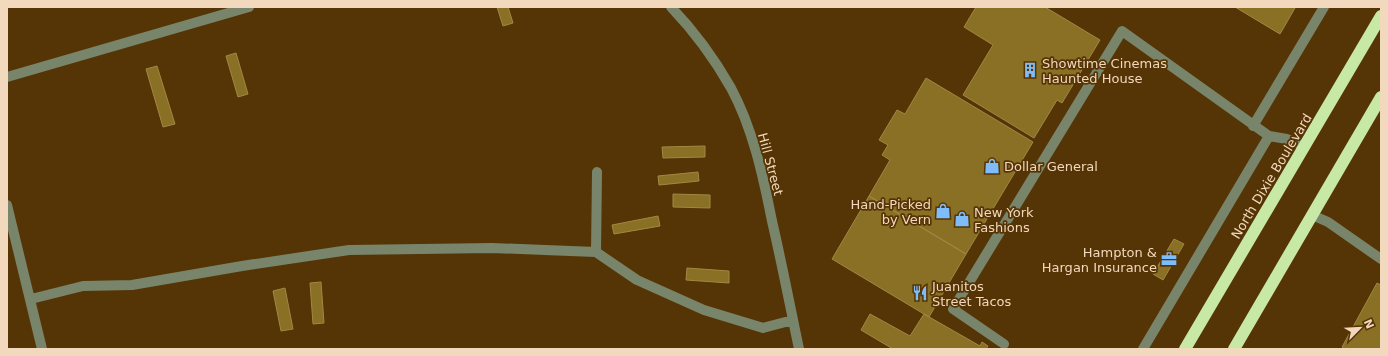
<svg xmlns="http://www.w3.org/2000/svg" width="1388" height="356" viewBox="0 0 1388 356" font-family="'DejaVu Sans',sans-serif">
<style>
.building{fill:#8a7025;stroke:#a18844}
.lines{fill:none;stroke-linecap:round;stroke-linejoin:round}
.minor{stroke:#78856a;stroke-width:10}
.highway{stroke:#c8e8a6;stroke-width:12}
.labels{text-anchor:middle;stroke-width:3.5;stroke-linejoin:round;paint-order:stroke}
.poi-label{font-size:13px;fill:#f2d9be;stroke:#553405;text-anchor:start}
.street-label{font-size:13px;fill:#f2d9be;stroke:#553405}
</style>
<rect width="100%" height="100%" fill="#553405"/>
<path class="building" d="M497,7H508L513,23L503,26Z
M976,7H1045L1100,40L1062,103L1057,100L1034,138L963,95L993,45L964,27Z
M1235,7H1293L1295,8L1280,34Z
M236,53L248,94L238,97L226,56Z
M157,66L175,124L163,127L146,69Z
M926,78L1033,142L966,254L869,196L890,160L882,155L888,145L879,140L897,110L905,114Z
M705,146V157L663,158L662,147Z
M698,172L699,181L659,185L658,176Z
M673,194L710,195V208L673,207Z
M869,196L966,254L929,317L832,259Z
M658,216L660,226L614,234L612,225Z
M1174,239L1184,244L1163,280L1153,274Z
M687,268L729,271V283L686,280Z
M321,282L324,323L313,324L310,283Z
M1377,283L1381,285V349H1345L1342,347Z
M285,288L293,329L281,331L273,291Z
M870,314L910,336L924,314L980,346L982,342L988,346L986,349H893L861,330Z"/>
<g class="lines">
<path class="minor" d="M671,7C695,32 714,58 731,88C753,129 763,176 772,221C782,264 790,306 799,349
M7,77L249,7
M1253,126L1324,7
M597,172L596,252L637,280L704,310L763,328L793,320
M7,205L42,349
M1312,215L1328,222L1381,259
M31,299L83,286L132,285L242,266L349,250L492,248L596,252
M1004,344L953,309L1122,31L1269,136L1287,139L1305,147
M1143,349L1269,136"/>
<path class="highway" d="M1185,349L1381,16
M1234,349L1381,97"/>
</g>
<defs>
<symbol id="building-bare" viewBox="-9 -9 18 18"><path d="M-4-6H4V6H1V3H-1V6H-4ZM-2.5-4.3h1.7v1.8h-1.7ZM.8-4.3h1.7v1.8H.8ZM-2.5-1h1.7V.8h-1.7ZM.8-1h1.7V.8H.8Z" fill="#7fbdfa" stroke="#553405" stroke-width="2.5" paint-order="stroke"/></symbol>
<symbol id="shop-bare" viewBox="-9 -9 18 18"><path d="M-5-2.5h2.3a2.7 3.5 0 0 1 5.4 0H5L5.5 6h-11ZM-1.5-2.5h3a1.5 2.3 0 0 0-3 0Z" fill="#7fbdfa" stroke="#553405" stroke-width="2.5" paint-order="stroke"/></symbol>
<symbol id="office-bare" viewBox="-9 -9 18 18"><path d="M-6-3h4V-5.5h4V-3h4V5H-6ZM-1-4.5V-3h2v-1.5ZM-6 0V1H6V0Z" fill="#7fbdfa" stroke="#553405" stroke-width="2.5" paint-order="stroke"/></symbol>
<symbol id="restaurant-bare" viewBox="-9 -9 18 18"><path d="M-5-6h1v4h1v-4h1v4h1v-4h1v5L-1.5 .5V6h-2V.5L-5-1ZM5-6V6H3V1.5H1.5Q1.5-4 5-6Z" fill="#7fbdfa" stroke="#553405" stroke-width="2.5" paint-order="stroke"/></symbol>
</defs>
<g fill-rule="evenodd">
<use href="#building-bare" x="1019" y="59" width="22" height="22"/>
<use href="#shop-bare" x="981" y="155" width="22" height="22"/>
<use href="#shop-bare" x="932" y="200" width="22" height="22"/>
<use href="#shop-bare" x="951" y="208" width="22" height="22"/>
<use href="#office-bare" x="1158" y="248" width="22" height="22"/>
<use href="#restaurant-bare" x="909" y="282" width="22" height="22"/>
</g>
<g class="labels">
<g class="poi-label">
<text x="1042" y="68">Showtime Cinemas<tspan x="1042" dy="15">Haunted House</tspan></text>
<text x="1004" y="171">Dollar General</text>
<text x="931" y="209" text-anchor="end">Hand-Picked<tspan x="931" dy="15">by Vern</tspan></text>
<text x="974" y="217">New York<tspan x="974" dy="15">Fashions</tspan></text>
<text x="1157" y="257" text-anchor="end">Hampton &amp;<tspan x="1157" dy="15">Hargan Insurance</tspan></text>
<text x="932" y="291">Juanitos<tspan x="932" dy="15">Street Tacos</tspan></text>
</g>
<g class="street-label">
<text transform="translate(771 164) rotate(75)" y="5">Hill Street</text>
<text transform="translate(1271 176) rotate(-59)" y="5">North Dixie Boulevard</text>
</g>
</g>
<rect width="1388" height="356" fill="none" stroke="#f2d9be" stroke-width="16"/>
<g transform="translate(1360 328) rotate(66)" stroke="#553405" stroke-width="3" paint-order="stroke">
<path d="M0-3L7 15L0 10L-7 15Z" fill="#f2d9be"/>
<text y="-6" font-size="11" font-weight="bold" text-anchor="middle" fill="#f2d9be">N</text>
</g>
</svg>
